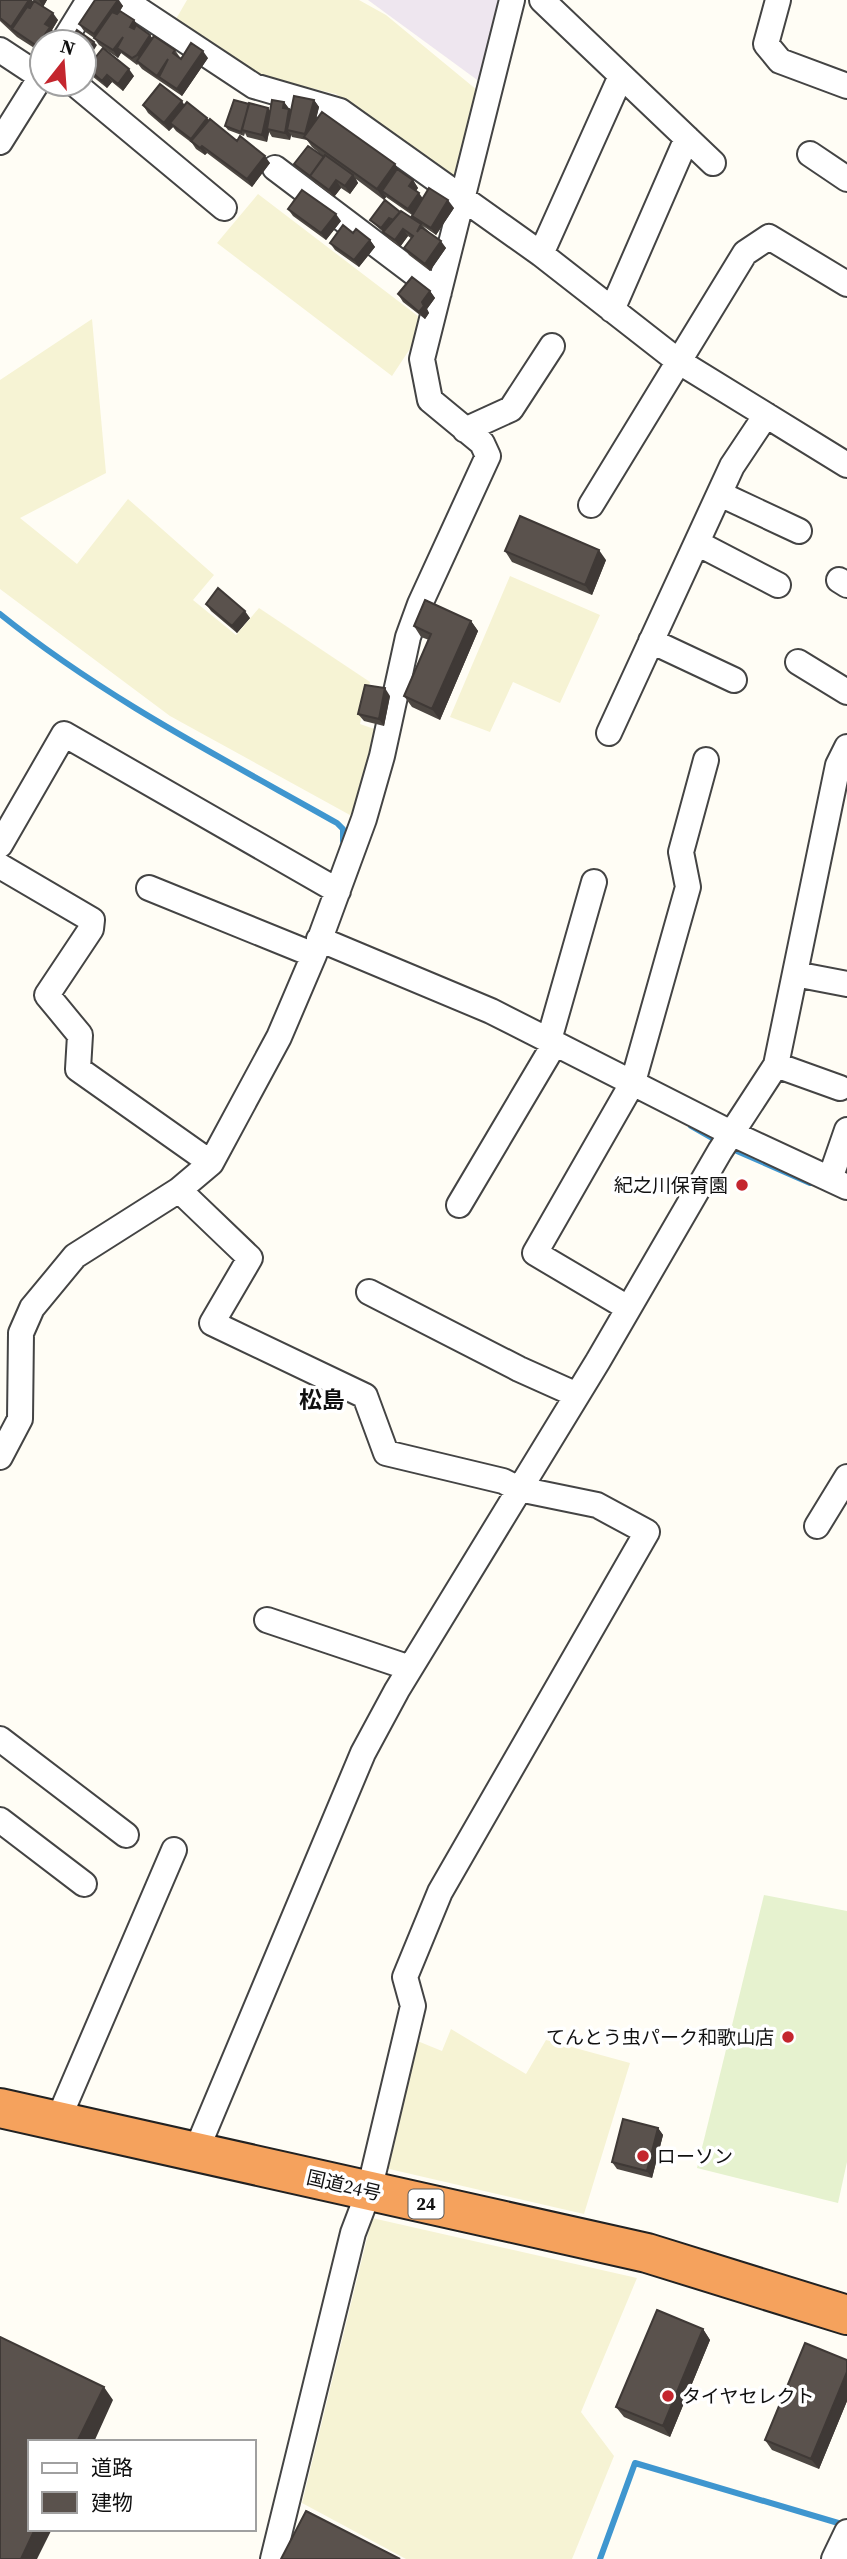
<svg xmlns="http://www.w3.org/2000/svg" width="847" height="2559" viewBox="0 0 847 2559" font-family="'Source Serif 4','Noto Sans JP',serif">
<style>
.industrial{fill:#eee6ef}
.farmland{fill:#f6f3d4}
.pitch{fill:#e6f2cf}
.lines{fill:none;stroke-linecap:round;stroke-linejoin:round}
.stream{stroke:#3f96cf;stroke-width:6}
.street-casing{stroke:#444;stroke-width:28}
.highway-casing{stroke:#222;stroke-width:42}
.street{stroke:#fff;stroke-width:24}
.highway{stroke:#f5a25d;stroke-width:38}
.wall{fill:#4d4742}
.shaded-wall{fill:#3f3936}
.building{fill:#5a524d;stroke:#3f3936;stroke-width:2}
.poi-dot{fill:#c4262e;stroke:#fff;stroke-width:2.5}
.labels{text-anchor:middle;stroke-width:7;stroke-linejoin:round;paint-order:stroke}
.shield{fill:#fff;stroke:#585858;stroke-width:2}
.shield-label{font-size:18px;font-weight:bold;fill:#111}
.poi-label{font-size:19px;fill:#111;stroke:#fff;text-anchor:end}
.street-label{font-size:19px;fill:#111;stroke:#fff}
.quarter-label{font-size:23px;font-weight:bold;fill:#111;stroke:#fff}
</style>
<rect width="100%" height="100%" fill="#fffdf5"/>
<path class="industrial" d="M368,0H499L480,82Z"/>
<path class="farmland" d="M187,0H359L386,15L483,95L456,181L336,94L256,75L176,19Z
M258,194L427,323L392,376L217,243Z
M92,319L106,473L20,518L77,564L128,499L214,575L193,600L236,635L259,608L370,682L360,724L383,732L359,820L170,716L0,589V380Z
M510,576L600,615L560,703L513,682L490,732L450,717Z
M451,2029L526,2074L546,2040L630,2063L584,2214L385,2168L415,2040L442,2051Z
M372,2218L637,2278L581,2412L614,2456L572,2559H406L302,2503Z"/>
<path class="pitch" d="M764,1895L847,1911V2162L838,2203L697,2168Z"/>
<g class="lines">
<path class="stream" d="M0,614C103,697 222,758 337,823L343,829V841
M691,1126L719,1142
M737,1151L810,1183
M600,2559L635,2463L845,2525"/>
<defs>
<path id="street" d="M124,0L254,86L340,111L541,254L678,361L847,465
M542,0L713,163
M778,0L766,44L780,61L847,86
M63,42L89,0
M0,50L41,77
M75,84L224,208
M0,142L42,75
M810,154L847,179
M275,168L439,292
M541,254L621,76
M612,310L687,138
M465,430L511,409L552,346
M720,494L799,531
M591,505L745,253L769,237L847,284
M697,543L778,585
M839,580L847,585
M651,641L734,680
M798,662L847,692
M609,733L732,466L766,415
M0,845L64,734L338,891
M0,866L92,920L91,929L47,995L80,1035L78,1069L211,1163
M149,888L314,955
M319,939L491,1011L733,1134L847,1187
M795,974L847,984
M549,1040L594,882
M776,1065L840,1088
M830,1179L847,1130
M179,1190L250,1258L212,1323L365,1396L386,1453L503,1481L519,1489L597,1505L647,1532L440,1892L405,1977L413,2006L369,2191L353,2233L273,2559
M459,1205L555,1043
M369,1292L519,1369L577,1395
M628,1308L535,1253L633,1082L688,887L681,852L706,760
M0,1457L20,1419L21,1333L32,1308L75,1256L179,1190L211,1163L279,1037L314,955L364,819L382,756L408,637L420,604L488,456L482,443L430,400L422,359L512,0
M817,1526L847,1477
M267,1620L410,1668
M0,1739L126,1835
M0,1820L84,1884
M58,2120L174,1850
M196,2151L363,1753L397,1690L598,1361L720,1151L776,1065L838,765L847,747
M834,2559L847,2532"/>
<path id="highway" d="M0,2108L647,2253L847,2315"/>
</defs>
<use href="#street" class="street-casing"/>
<use href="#highway" class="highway-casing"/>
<use href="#street" class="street"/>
<use href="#highway" class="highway"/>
</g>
<path class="wall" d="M0,0H32L33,2L58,20L52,30L55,34L50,42H42V53L17,37L0,21Z
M33,0H47L43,7Z
M95,0H119L123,6L120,11L139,28L150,35L152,38L175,50L181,59L208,58L182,96L142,69L138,64L137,65L121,53L118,58L99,45L94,38L84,31L79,24Z
M87,68L134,76L123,91L112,82L107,88L92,76Z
M314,100L319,107L316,120L399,171L413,180L418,188L416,191L423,199L454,208L436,235L423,226L446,248L430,271L409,255L404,248L412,239L408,236L400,247L389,239L383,232L392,222L383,232L373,223L370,220L400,212L416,221L412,215L386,197L384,200L356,179L358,183L350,194L341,188L334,197L315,183L312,179L296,168L294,164L324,157L312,147L307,140L292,137L291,135L290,140L272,137L269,132L267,142L247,137L245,133L244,136L228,130L225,126L268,108L270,111L284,102L291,111Z
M143,105H185L209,120L237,141L270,163L252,187L207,153L205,155L196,149L192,143L176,131L173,127L169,131L148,113Z
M288,209L341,221L326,240L293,216Z
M353,233L370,240L375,247L359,267L335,250L330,243Z
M430,291L435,298L427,309L429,313L425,319L403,302L398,294Z
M505,551L606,560L592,595L512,562Z
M206,604L250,618L237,633L211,611Z
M471,621L478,631L440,720L412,707L404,696L429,640L421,637L414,626Z
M390,696L384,726L364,721L358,714Z
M658,2128L663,2135L652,2178L617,2169L612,2162Z
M703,2329L710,2340L670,2437L624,2417L616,2407Z
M847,2360V2401L819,2469L772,2450L765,2440Z"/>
<path class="shaded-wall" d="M29,0H32L35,5L12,29L11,27Z
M39,0H47L43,7Z
M118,0L123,6L99,41L94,34Z
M53,13L58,20L52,30L55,34L50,42H42V52L37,46L45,24Z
M134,20L139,27L135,34L130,27Z
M150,35L155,42L143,62L137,55Z
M123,37L117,48L121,53L118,58L113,50Z
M94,42L97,45L86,63L84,58Z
M203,51L208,58L182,96L177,89Z
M129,69L134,76L123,91L118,84Z
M107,75L112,82L107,88L102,81Z
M314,100L319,107L310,141L305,134Z
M182,101L187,109L170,123L173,127L169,131L164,123Z
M284,102L294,116L287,130L291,135L290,140L285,133L283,108Z
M268,108L273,116L267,129L269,132L267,142L262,135Z
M207,118L212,125L194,144L191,139Z
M202,146L207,153L205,155L200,148Z
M265,156L270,163L252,187L247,179Z
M395,164L402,175L382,191L386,197L384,200L377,189Z
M353,175L358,183L350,194L345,186Z
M336,180L341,188L334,197L329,190Z
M413,180L418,188L414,193L409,186Z
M419,193L424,200L413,216L408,209Z
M448,200L454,208L436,235L431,228Z
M336,214L341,221L326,240L321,233Z
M389,218L391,221L383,232L381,228Z
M403,229L408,236L400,247L395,240Z
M370,240L375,247L359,267L354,260Z
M441,241L446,248L430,271L425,264Z
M430,291L435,298L427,309L429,313L425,319L419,312L422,302Z
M599,550L606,560L592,595L585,585Z
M245,611L250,618L237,633L232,626Z
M471,621L478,631L440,720L432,709Z
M385,688L390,696L384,726L379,719Z
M658,2128L663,2135L652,2178L647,2171Z
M703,2329L710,2340L670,2437L663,2426Z
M847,2372V2401L819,2469L811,2459Z
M104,2387L113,2400L94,2442H77Z
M35,2529H52L37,2559H21Z"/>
<path class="building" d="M0,0H29L11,27L0,18Z
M95,0H118L94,34L79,24Z
M34,1L53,13L45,24L50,27L37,46L12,29L27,7L30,8Z
M120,11L134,20L130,27L134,29L136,25L150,35L137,55L132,58L117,48L123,37L113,50L94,38L112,12L117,14Z
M77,30L94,42L84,58V42H69Z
M154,36L175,50L173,53L181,59L191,43L203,51L177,89L159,77L168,59L157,76L137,61Z
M103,48L129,69L118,84L107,75L102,81L87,68Z
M160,84L182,101L164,123L143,105Z
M294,96L314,100L305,134L287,130Z
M234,100L249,104L241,132L225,126Z
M272,100L284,102L283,108L289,109L285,133L267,129Z
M187,102L207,118L191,139L170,123Z
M249,103L268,108L262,135L242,130Z
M322,112L395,164L377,189L304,137Z
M210,119L237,141L240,136L265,156L247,179L202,146L200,148L191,141Z
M308,146L324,157L310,176L294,164Z
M325,155L353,175L345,186L336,180L329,190L310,176Z
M397,169L413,180L409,186L419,193L408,209L382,191Z
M429,188L448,200L431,228L412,216Z
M302,190L336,214L321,233L288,209Z
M385,200L400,212L393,220L389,218L381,228L370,220Z
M401,211L421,224L417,232L421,227L441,241L425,264L404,248L413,236L403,229L395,240L383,232Z
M343,225L353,233L356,229L370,240L354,260L330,243Z
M412,277L430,291L422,302L424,306L419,312L398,294Z
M520,516L599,550L585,585L505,551Z
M218,588L245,611L232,626L206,604Z
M425,600L471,621L432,709L404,696L431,634L414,626Z
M365,685L385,688L379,719L358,714Z
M623,2119L658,2128L647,2171L612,2162Z
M657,2310L703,2329L663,2426L616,2407Z
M0,2337L104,2387L77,2442H30V2529H35L21,2559H0Z
M805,2343L847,2360V2372L811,2459L765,2440Z
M306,2511L400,2559H281Z"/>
<g class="poi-dot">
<circle cx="742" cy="1185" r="7"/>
<circle cx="788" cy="2037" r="7"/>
<circle cx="643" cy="2156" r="7"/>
<circle cx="668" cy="2396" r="7"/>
</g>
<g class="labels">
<rect class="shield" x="408.5" y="2189.5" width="35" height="29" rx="5"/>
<g class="shield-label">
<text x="426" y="2210">24</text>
</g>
<g class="poi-label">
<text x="728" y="1192">紀之川保育園</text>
<text x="774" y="2044">てんとう虫パーク和歌山店</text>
<text x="657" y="2163" text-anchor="start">ローソン</text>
<text x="682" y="2403" text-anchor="start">タイヤセレクト</text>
</g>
<g class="street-label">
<text transform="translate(344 2185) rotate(13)" y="7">国道24号</text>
</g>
<g class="quarter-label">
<text x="322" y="1408">松島</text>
</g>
</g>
<rect x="28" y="2440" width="228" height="91" fill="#ffffff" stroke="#a0a0a0" stroke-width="2"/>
<rect x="42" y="2463" width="35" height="10" fill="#ffffff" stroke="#a0a0a0" stroke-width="2"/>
<text x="91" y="2475" font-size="21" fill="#111111">道路</text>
<rect x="42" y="2492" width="35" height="21" fill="#5a524d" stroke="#a0a0a0" stroke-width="2"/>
<text x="91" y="2510" font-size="21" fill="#111111">建物</text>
<g transform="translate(63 63) rotate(17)"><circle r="33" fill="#ffffff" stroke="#a0a0a0" stroke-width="2"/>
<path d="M0-5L12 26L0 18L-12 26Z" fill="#c4262e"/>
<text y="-10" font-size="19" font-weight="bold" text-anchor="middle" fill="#111111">N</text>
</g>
</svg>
